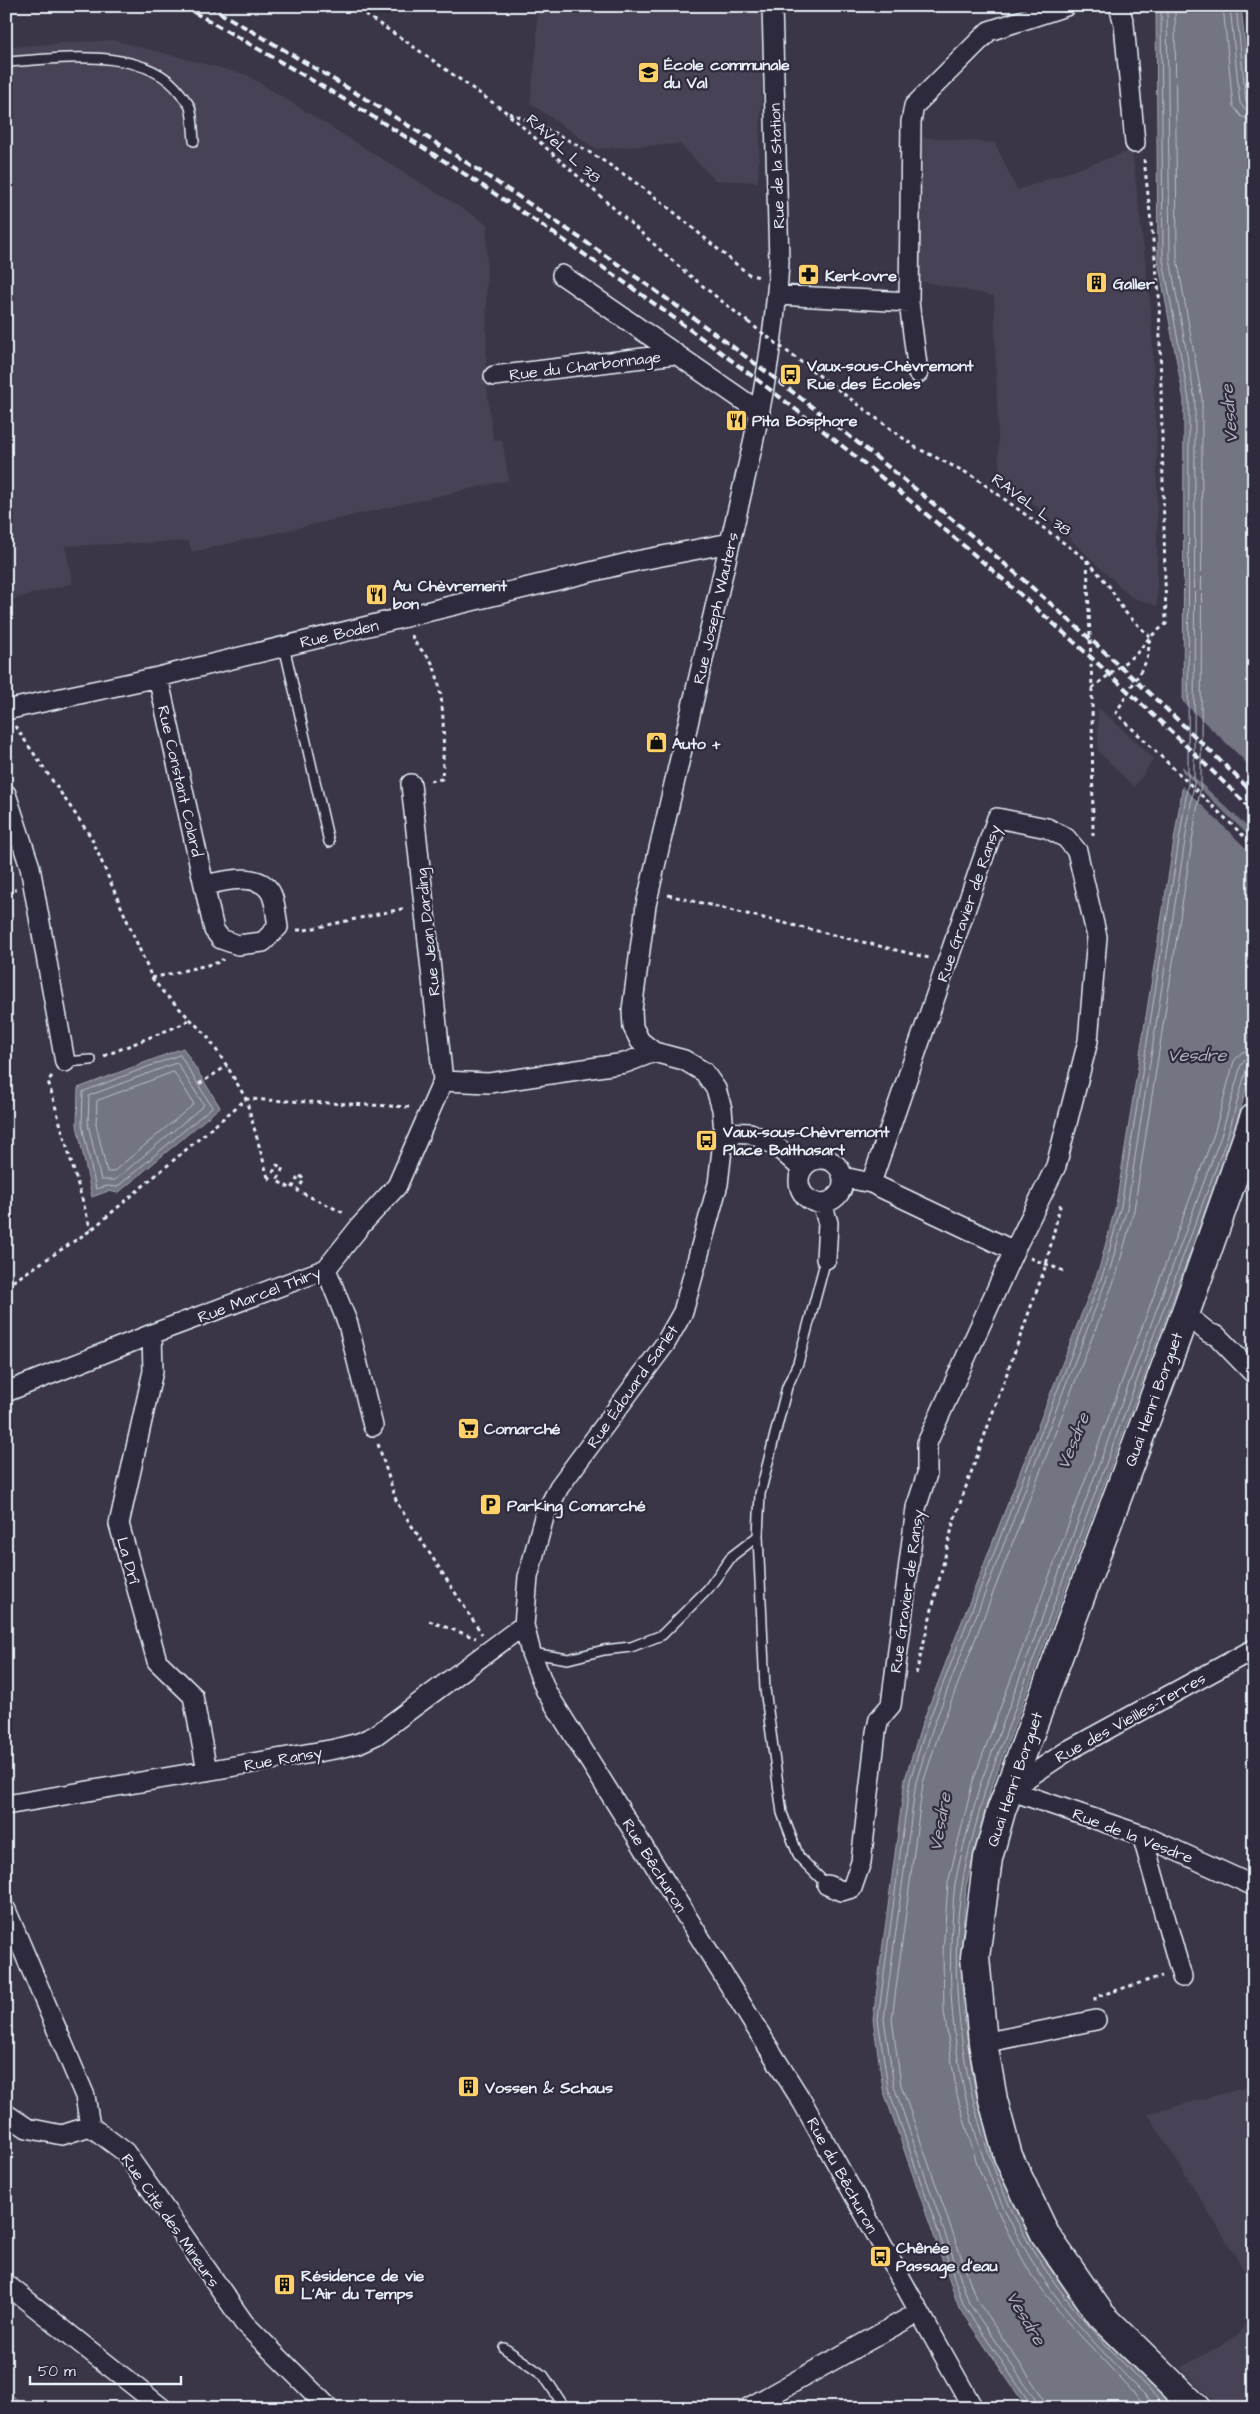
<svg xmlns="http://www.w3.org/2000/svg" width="1260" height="2414" viewBox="0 0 1260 2414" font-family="'Architects Daughter',sans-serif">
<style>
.built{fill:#464354}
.green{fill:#504e5f;stroke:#9ca0ac}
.water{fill:#737482;stroke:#a2a6b1}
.pier{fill:#3a3648}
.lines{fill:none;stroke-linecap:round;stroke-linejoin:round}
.shore{stroke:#b9bfc9;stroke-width:1}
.lane-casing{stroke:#e8f1f8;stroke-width:12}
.street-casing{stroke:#e8f1f8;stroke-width:22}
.primary-casing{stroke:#e8f1f8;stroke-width:31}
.path{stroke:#e8f1f8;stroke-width:3;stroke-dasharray:4 4;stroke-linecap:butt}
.lane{stroke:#2f2a3d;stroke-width:9}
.street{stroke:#2f2a3d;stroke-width:19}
.primary{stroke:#2f2a3d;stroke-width:28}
.rail{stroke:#e8f1f8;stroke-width:4;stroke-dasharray:8 4;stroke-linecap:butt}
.path-bridge{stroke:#e8f1f8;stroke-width:3;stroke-dasharray:4 4;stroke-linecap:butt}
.labels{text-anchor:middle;stroke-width:4.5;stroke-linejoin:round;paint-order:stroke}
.poi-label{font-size:16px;font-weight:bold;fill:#e8f1f8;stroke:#2f2a3d;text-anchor:start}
.street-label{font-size:16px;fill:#e8f1f8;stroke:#2f2a3d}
.water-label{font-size:18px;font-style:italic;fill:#aeb2bd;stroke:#2f2a3d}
</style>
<rect width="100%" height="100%" fill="#3a3648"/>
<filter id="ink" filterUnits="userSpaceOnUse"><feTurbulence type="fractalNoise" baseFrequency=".02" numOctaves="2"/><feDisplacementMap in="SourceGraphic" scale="10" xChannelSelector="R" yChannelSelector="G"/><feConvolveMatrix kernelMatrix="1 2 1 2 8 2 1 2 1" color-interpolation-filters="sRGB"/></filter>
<g filter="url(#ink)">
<path class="built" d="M537,6H762L764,40L758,182L715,180L680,144L596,149L530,103L537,44Z
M113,40L247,75L487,224L486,380L493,440L502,439L509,480L192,552L188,541L65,546L73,583L6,601V47Z
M919,137L995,143L1017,190L1132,150L1151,309L1157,454V606L1131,597L999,471L994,296L920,281Z
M1098,707L1154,759L1134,787L1098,751Z
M1254,2085V2286L1148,2114Z
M1254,2305V2408H1220L1180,2368L1239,2335Z"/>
<path class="green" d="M6,2390L27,2408H6Z"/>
<path class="water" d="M1156,6H1241L1254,137V1060L1232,1140L991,1788L966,1886L961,1955L963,2010L975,2090L995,2160L1024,2222L1048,2266L1077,2305L1174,2408H1027L959,2308L883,2089L873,2019L905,1779L922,1724L1099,1269L1116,1205L1183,784L1184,400L1158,260Z
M183,1048L220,1107L118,1193L108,1191L92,1197L77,1125L78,1088Z"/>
<path class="pier" d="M1180,699L1240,756L1254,772V833L1180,764Z
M1180,769L1254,841V856L1180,784Z"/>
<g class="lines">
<path class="shore" d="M1223,6L1233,106L1242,117L1254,120
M1230,6L1240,103L1245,110L1254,112
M1236,6L1246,101L1249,105L1254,106
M180,1055L212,1107L117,1187L107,1186L96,1189L82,1125L83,1092Z
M177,1063L204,1105L115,1180H101L88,1124L89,1096Z
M174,1072L194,1104L113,1172H107L96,1124L97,1101Z
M1031,2408L1030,2403L964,2306L888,2088L878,2019L910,1780L927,1725L1104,1271L1121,1206L1188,784L1189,400L1163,260L1161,6
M1037,2408L1035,2399L969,2303L894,2086L884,2019L916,1782L933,1727L1109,1273L1127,1208L1194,784L1195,400L1170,259L1167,6
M1045,2408L1042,2396L976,2299L901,2085L892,2019L923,1783L940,1730L1116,1276L1134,1210L1201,784L1202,399L1177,258L1175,6
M1148,2408L1064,2318L1032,2276L1007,2231L978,2167L957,2095L944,2012L943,1953L948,1883L973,1781L1214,1134L1234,1061L1242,1052L1254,1049
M1158,2408C1116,2366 1071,2322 1039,2272C974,2171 943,2045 952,1925C953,1912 953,1897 955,1884C961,1851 972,1817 980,1785L1221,1136L1241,1065L1246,1059L1254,1057
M1167,2408C1124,2364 1079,2320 1045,2269C975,2166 942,2008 962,1886C967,1852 978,1819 986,1787L1227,1138L1247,1067L1254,1063"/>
<defs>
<path id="lane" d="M6,62C59,59 146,45 181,94C183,98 188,102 190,107C193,116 193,131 194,141
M284,646L329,842
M65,1062L91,1060
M826,1259L798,1363L787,1387L760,1494L758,1536L765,1689L782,1813L799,1857L827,1885
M532,1653L568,1659L604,1650L631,1647L662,1635L708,1589L732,1556L758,1536
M504,2348L544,2376L565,2408"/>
<path id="street" d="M772,6L779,262C776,324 765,388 752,448L646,905L632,1010L633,1027L640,1041L654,1052L684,1060L704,1072L716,1089L722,1109L724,1132L718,1184L683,1312L665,1344L559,1487L544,1517L528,1577L524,1625L531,1653L546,1691L803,2103L973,2408
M1119,6L1124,24L1135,143
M562,275L676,354
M777,295L909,302
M918,373L909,302L911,122L914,106L989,31L1066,6
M494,376L676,354L760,412
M158,677L214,930L221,939L238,945L263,942L278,927C276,916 276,903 271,893C259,871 224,881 205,885
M6,710L158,677L636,561L730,543
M411,784L443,1081
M6,794L30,867L65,1062
M724,1132L750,1133L775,1145L802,1169
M799 1181a22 22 0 1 1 44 0a22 22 0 1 1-44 0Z
M843,1177L871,1183L1014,1251
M822,1203L828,1223L826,1259
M326,1269L348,1324L373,1426
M1185,1314L1209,1333L1217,1336L1254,1374
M152,1334L153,1371L119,1524L157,1661L193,1696L207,1771
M6,1392L152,1334L326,1269L361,1225L397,1186L443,1081L489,1083L625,1063L654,1052
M1009,1790L1069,1750L1254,1649
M1009,1790L1142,1835L1254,1886
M6,1805L335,1749L359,1743L376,1735L524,1625
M1142,1835L1182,1977
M827,1885L842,1891L852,1888L861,1862L876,1732L879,1719L891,1705L916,1508L927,1474V1443L1014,1251L1056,1166L1088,1041L1097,937L1077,851L1066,838L1047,828L997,818L871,1183
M6,1910L85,2096L90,2126L125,2152L244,2323L329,2408
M983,2043L1096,2020
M6,2114L27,2128L62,2135L90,2126
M6,2284L162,2408
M748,2408L919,2312"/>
<path id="primary" d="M1196,2408L1101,2315L1045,2234L1008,2156L993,2100L983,2043L975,1957L988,1858L1001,1811L1185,1314L1254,1118"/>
</defs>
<use href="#lane" class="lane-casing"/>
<use href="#street" class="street-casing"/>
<use href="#primary" class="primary-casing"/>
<path class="path" d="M352,6L404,40L506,112L684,271L748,322
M509,113C557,131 602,158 643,188C680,215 713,247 750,275L760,277
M805,365L915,447L973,476L1087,560L1109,586L1124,611L1150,637
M1087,560L1092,688L1093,839
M412,635C414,647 427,652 432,663C446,692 444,747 442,779L428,781
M1150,639L1147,660L1116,713L1254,846
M1092,688L1137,653L1150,637L1166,624L1159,294L1144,159
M15,726L91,837L152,978L163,992L207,1036L227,1066L246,1099L269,1181
M6,889L16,890
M668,895L929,958
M297,930H305L406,908
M152,978L220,962L223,959
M104,1056L185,1023L190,1017
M52,1076L48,1081L91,1230
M199,1084L227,1066
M269,1180L277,1165L283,1168L277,1181L292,1189L299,1175L304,1179L298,1191L346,1214
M1030,1258L1064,1271
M6,1286L91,1230L246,1099L411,1107
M378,1444L397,1503L482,1634
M429,1621L476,1638
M916,1674L954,1520L1046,1265L1061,1202
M1095,2001V1997L1162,1976"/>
<use href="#lane" class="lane"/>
<use href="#street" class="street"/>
<use href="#primary" class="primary"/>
<path class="rail" d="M183,6C289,66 394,127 495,194C768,374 1022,582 1254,812
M208,6C589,222 943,485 1254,794"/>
<path class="path-bridge" d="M748,322L805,365"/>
</g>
</g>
<defs>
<symbol id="school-square" viewBox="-11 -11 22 22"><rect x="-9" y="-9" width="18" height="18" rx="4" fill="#ffd166" stroke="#2f2a3d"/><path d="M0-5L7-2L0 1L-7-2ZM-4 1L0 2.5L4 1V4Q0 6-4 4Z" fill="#111"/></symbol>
<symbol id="pharmacy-square" viewBox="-11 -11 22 22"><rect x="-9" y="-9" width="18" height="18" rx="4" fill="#ffd166" stroke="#2f2a3d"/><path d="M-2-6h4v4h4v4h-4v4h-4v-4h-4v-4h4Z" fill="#111"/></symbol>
<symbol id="building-square" viewBox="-11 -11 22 22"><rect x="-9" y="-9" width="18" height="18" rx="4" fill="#ffd166" stroke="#2f2a3d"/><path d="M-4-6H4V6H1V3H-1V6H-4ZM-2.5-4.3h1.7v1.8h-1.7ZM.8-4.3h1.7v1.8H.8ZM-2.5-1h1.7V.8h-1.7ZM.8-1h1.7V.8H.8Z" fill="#111"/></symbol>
<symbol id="bus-square" viewBox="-11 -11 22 22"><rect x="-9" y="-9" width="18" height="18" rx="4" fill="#ffd166" stroke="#2f2a3d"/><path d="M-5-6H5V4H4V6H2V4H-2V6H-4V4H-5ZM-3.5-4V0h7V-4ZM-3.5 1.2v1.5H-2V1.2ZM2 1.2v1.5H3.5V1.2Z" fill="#111"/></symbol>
<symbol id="restaurant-square" viewBox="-11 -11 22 22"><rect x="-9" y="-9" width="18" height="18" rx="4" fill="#ffd166" stroke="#2f2a3d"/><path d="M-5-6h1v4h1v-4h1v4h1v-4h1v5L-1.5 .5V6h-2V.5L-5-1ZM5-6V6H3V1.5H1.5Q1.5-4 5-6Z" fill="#111"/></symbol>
<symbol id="shop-square" viewBox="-11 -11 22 22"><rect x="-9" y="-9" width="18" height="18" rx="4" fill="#ffd166" stroke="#2f2a3d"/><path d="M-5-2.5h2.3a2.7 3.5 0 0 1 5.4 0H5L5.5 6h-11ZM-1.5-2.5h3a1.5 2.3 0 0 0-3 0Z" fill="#111"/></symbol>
<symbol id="supermarket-square" viewBox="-11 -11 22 22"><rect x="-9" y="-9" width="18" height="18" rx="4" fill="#ffd166" stroke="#2f2a3d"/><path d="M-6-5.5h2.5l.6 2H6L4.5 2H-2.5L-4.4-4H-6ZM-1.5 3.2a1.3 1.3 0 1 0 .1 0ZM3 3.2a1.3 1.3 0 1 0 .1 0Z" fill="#111"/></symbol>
<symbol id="parking-square" viewBox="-11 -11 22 22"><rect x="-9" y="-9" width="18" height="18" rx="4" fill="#ffd166" stroke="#2f2a3d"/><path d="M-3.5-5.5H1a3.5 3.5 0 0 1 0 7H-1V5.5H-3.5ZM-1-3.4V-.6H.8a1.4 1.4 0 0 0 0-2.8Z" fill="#111"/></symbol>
</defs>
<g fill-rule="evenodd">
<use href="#school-square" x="636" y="60" width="25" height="25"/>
<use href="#pharmacy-square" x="796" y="262" width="25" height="25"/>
<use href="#building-square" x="1084" y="270" width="25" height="25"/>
<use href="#bus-square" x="778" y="362" width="25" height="25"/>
<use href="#restaurant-square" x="724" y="408" width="25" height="25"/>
<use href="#restaurant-square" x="364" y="582" width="25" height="25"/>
<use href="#shop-square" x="644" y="730" width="25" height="25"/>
<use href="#bus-square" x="694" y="1128" width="25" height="25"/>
<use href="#supermarket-square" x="456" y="1416" width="25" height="25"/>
<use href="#parking-square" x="478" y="1492" width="25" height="25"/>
<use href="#building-square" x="456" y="2074" width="25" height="25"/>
<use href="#bus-square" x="868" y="2244" width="25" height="25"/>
<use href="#building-square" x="272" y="2272" width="25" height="25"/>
</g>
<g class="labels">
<g class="poi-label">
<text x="664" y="70">École communale<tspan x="664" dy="18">du Val</tspan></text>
<text x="825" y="281">Kerkovre</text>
<text x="1113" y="289">Galler</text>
<text x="807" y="371">Vaux-sous-Chèvremont<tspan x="807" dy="18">Rue des Écoles</tspan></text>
<text x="752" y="426">Pita Bosphore</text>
<text x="393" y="591">Au Chèvrement<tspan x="393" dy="18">bon</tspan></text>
<text x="672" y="749">Auto +</text>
<text x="723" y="1137">Vaux-sous-Chèvremont<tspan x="723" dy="18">Place Balthasart</tspan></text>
<text x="484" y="1434">Comarché</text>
<text x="507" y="1511">Parking Comarché</text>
<text x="485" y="2093">Vossen &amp; Schaus</text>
<text x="896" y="2253">Chênée<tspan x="896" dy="18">Passage d'eau</tspan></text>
<text x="301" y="2281">Résidence de vie<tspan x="301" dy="18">L'Air du Temps</tspan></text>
</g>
<g class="street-label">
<text transform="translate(564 148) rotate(42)" y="6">RAVeL L 38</text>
<text transform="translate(776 166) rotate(-92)" y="6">Rue de la Station</text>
<text transform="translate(585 365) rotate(-7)" y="6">Rue du Charbonnage</text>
<text transform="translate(1032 504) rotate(36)" y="6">RAVeL L 38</text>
<text transform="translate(715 608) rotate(-77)" y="6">Rue Joseph Wauters</text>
<text transform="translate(339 633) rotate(-13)" y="6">Rue Boden</text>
<text transform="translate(181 781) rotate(77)" y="6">Rue Constant Colard</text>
<text transform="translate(968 903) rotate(-71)" y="6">Rue Gravier de Ransy</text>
<text transform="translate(427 932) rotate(-96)" y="6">Rue Jean Darding</text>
<text transform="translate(259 1294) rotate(-21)" y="6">Rue Marcel Thiry</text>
<text transform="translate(632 1386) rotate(-55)" y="6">Rue Édouard Sarlet</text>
<text transform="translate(1153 1399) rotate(-70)" y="6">Quai Henri Borguet</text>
<text transform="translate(129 1560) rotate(74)" y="6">La Drî</text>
<text transform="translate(906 1591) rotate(-82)" y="6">Rue Gravier de Ransy</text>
<text transform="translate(1130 1717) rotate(-29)" y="6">Rue des Vieilles-Terres</text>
<text transform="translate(283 1758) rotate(-10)" y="6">Rue Ransy</text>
<text transform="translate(1014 1779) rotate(-71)" y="6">Quai Henri Borguet</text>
<text transform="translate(1133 1835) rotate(21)" y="6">Rue de la Vesdre</text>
<text transform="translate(655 1865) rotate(58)" y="6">Rue Bêchuron</text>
<text transform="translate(843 2175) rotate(61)" y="6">Rue du Bêchuron</text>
<text transform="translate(171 2220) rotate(55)" y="6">Rue Cité des Mineurs</text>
</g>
<g class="water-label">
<text transform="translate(1229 414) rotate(-95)" y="6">Vesdre</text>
<text x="1197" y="1061">Vesdre</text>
<text transform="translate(1073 1441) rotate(-68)" y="6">Vesdre</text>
<text transform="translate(940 1822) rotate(-80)" y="6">Vesdre</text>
<text transform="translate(1026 2318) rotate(59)" y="6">Vesdre</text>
</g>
</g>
<rect width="1260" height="2414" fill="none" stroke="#2f2a3d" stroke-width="25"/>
<rect x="12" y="12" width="1235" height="2389" fill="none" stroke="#e8f1f8" stroke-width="2" filter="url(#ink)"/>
<path d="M30 2376v8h151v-8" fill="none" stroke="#e8f1f8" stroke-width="2.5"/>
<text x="38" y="2376" font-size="15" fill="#e8f1f8" stroke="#2f2a3d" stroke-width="4" paint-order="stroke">50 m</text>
</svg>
